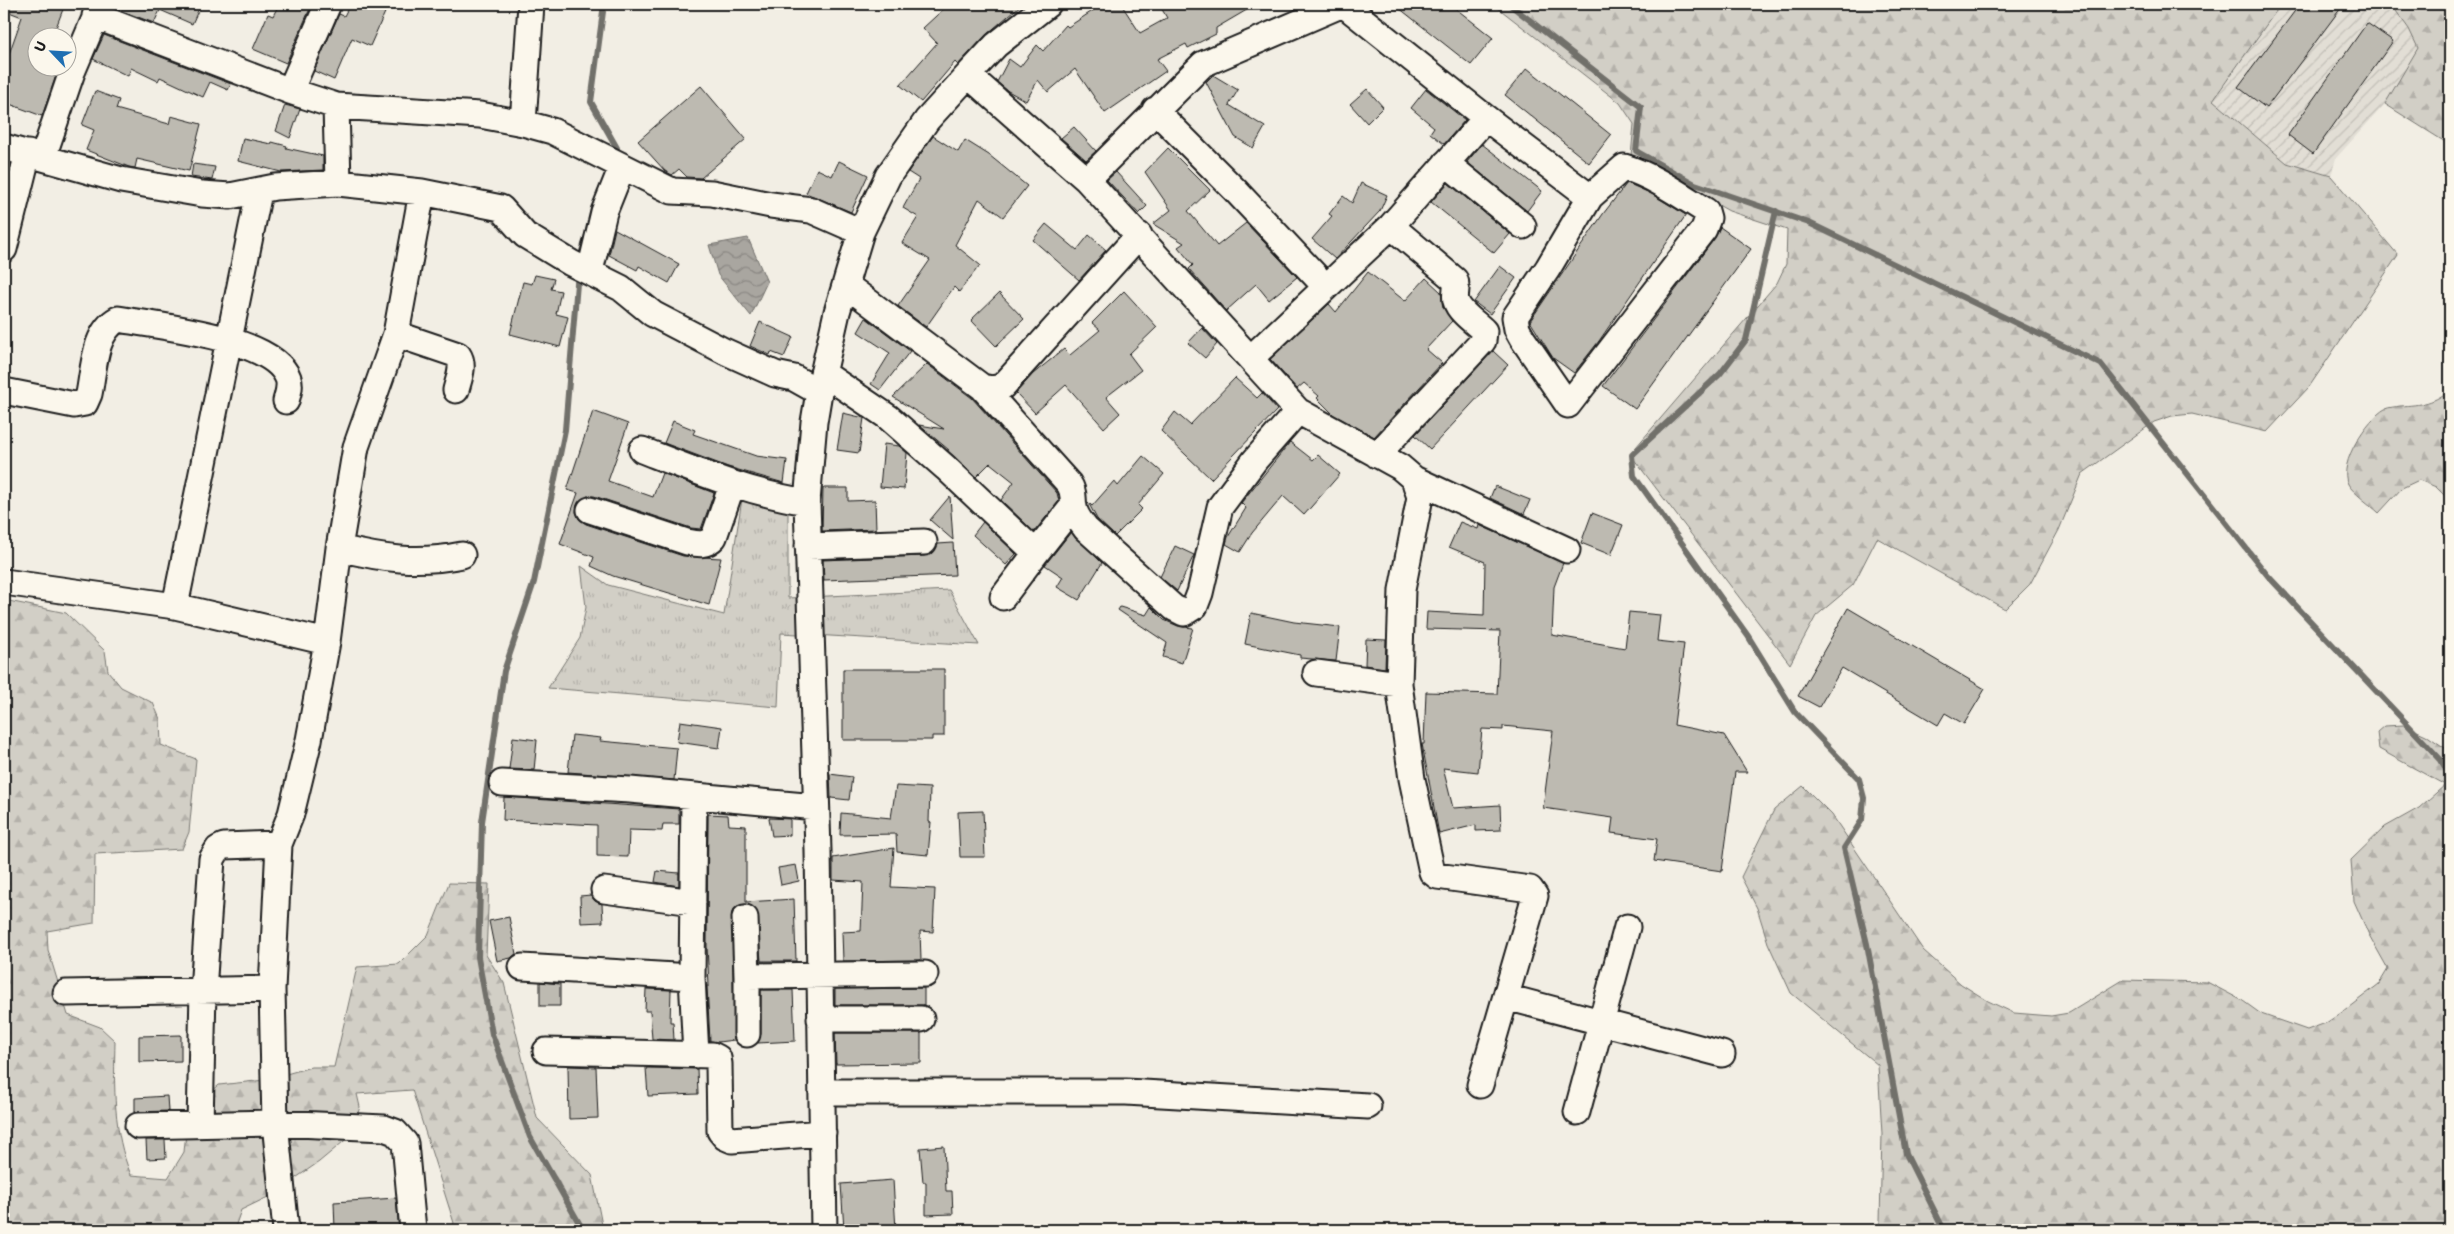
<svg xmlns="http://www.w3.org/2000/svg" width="2454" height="1234" viewBox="0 0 2454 1234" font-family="'Shantell Sans',sans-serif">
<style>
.industrial{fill:url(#industrial-furrows)}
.grass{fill:url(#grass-tufts);stroke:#777671}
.forest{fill:url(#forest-firs);stroke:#777671}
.water{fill:url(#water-waves);stroke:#716f6b}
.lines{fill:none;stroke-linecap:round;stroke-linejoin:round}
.stream{stroke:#716f6b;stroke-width:6}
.building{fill:#bdbab1;stroke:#1c1c1c}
.minor-casing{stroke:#1c1c1c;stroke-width:29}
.minor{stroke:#fbf7ec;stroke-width:25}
</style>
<defs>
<pattern id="industrial-furrows" width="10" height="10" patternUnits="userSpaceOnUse" patternTransform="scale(1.25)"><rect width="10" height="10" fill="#e2ded5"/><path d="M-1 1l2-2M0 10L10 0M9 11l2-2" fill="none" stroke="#c1beb6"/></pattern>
<pattern id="grass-tufts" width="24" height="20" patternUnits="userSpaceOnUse" patternTransform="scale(1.25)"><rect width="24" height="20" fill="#d2cfc6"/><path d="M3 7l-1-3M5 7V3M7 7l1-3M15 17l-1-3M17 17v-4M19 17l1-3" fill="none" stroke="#b4b1aa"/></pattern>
<pattern id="forest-firs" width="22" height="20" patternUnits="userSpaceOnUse" patternTransform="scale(1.25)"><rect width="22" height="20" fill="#d2cfc6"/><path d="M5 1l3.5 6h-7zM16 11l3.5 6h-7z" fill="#b4b1aa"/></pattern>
<pattern id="water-waves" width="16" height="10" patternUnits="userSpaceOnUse" patternTransform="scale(1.25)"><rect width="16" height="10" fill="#a9a6a0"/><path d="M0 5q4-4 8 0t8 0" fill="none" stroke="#898682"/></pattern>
</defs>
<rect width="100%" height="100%" fill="#f2eee4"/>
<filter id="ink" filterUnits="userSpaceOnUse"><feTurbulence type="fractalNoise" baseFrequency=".02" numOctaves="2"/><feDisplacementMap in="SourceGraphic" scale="10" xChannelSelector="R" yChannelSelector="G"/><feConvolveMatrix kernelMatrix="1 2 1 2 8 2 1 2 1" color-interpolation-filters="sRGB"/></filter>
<g filter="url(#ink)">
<path class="industrial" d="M2281,4H2391L2409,29L2418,48L2385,104L2336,158L2331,176L2287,163L2213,100Z"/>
<path class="grass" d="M742,499L788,509V598L949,590L979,645L781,633L778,707L548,688L580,638L586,607L581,566L608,585L724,615Z"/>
<path class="forest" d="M1493,4H2281L2213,100L2287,163L2331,176L2398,255L2309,387L2267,432L2192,414L2172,416L2154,422L2082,474L2059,530L2030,584L2005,609L1877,538L1853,585L1816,616L1790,664L1630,454L1777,283L1786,264L1787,230L1729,211L1631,156L1634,124L1620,103Z
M2391,4H2450V145L2385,104L2418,48L2409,29Z
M2450,389V501L2436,487L2419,480L2402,488L2379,513C2372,506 2352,492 2348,484C2337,464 2368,418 2385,409C2389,407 2396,407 2400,406C2420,405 2436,403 2450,389Z
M4,600L66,613L105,651L108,671L121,687L153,703L160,719L161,745L196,759L189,832L182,849L95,854L94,923L47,931L48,950L68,1015L100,1027L115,1041C114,1087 113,1132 131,1175L168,1178L184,1152L188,1113L219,1085L265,1080L311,1067H334L357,967L399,964L428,935L449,883L489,884L486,955L504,983L537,1118L592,1175L603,1230H449L454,1223L412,1090L357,1094L360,1107L349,1137L319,1162L268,1197L241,1210L234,1230H4Z
M2404,725L2426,735L2448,750L2450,749V1230H1876L1880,1222L1882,1134L1878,1065L1791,993L1768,943L1757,908L1741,877L1774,810L1803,786L1832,815L1923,950L1961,984L1988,1001L2014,1013L2051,1016L2069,1013L2123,980L2207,982L2243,1001L2261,1014L2307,1030L2326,1023L2344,1011L2379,984L2388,969L2369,935L2354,901L2351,860L2385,827L2419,808L2445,785L2379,749L2377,732L2384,726Z"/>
<path class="water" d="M748,238L767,282L751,316L718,275L709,245Z"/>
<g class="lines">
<path class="stream" d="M604,4L591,102L617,148L614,157
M1509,4L1641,107L1636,151L1695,184L1809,223L2101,364L2268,576L2441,760L2450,776
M1776,211L1746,340L1720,374L1632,455L1634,476L1748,636L1795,712L1859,779L1864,798L1862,820L1844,848L1867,944L1906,1154L1944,1230
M579,261L587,235
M578,271L565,430L534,582L504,671L482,822L478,957L492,1034L530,1137L583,1230"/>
</g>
<path class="building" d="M4,4H65L52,38H38V69L56,76L42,116L4,102V68L22,17L4,10Z
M115,4H201L192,24L160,10L154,23L114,8Z
M279,4H312L286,63L253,49L268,14L273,16Z
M350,4H377L387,8L370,46L352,38L334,80L314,71L339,14L344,16Z
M949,4H1022L986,35L958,65L955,62L921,102L900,85L937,43L923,28Z
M1103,4H1121L1140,33L1167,18L1159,4H1257L1216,28V34L1188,48L1186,44L1157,59L1166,71L1105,113L1075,69L1048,92L1038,80L1026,101L1008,91L997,82L1009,59L1020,67L1037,45L1043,51L1066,25L1068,27Z
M1394,4H1450L1493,38L1471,65Z
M2300,4H2344L2266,108L2238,87Z
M2367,23L2393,41L2313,154L2288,135Z
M104,35L231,84L228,90L210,82L203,97L160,77L158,81L131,68L128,76L93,59Z
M1527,68L1611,135L1589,163L1505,95Z
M1213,75L1238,90L1229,105L1265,127L1253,148L1235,137L1206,82Z
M701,86L746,139L701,178L687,177L679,169L672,175L665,171L638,141Z
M1367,89L1383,107L1367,123L1350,104Z
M1426,89L1465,120L1444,144L1430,133L1434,127L1411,108Z
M95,91L119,100L116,109L169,124L171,116L201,124L189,171L137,159L135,168L129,167L86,150L94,130L82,125Z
M285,105L300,109L290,138L276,131Z
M1074,127L1096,151L1086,160L1061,138Z
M933,136L958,152L965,140L989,155L1027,186L1003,217L979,199L955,245L980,265L959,292L954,287L926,327L898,306L930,260L902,243L918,217L903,208L919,179L908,172Z
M243,138L271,144L272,142L287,146L286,148L323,156V170L281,172L238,161Z
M1482,144L1542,191L1527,211L1467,162Z
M1168,148L1210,190L1188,211L1217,246L1246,223L1297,277L1269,300L1256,284L1226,311L1189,269L1193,265L1178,247L1184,243L1153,224L1171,210L1145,172Z
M839,161L868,175L851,212L806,193L817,169L832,176Z
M193,164L215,167L212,180L191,177Z
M1116,172L1147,206L1139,214L1107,180Z
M1361,183L1387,195L1380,211L1335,259L1312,239L1332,216L1329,214L1343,196L1352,203Z
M1448,183L1510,234L1494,253L1431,202Z
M1627,183L1650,193L1686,215L1599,341L1574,373L1553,358L1530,321L1603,214Z
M1046,224L1077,250L1089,235L1106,250L1079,280L1033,240Z
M1720,227L1751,249L1635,409L1603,386L1715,238Z
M615,229L679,264L669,283L639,266L637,270L609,255Z
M1500,266L1516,278L1490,314L1474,302Z
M1368,272L1405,301L1426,278L1441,292L1443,307L1452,321L1426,349L1442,363L1374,437L1334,415L1317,398L1319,396L1304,383L1297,389L1270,359L1329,304L1336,312Z
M535,275L554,279L551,289L561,291L556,314L568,317L560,347L510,334L523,282L532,284Z
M1124,291L1157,327L1129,354L1141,370L1106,397L1120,413L1104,428L1066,385L1035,413L1016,393L1033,374L1064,349L1070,355L1100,330L1092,323Z
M999,293L1024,319L996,346L971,320Z
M866,318L910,351L880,390L871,384L890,353L858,332Z
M760,322L793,337L784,357L771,352L770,355L750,346Z
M1202,328L1217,344L1205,358L1188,343Z
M1493,351L1508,365L1430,449L1415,435Z
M927,364L972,398L1057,493L1059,501L1034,532L1001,500L1014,482L990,463L976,477L947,450H949L919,425L944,429L893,397Z
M1235,378L1257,398L1262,393L1277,410L1211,479L1161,431L1175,412L1190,425Z
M593,411L628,424L608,481L653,497L662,473L714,493L701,529L691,528L594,496H587L577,505L576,512L579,519L586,524L683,556L721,558L709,605L613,576L591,566L594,557L560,544L578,493L567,490Z
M843,413L864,418L859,453L837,450Z
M673,421L695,430L693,434L756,456L787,460L784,483L728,467L664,443Z
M1290,442L1313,460L1318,455L1340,474L1304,515L1283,496L1252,533L1240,552L1226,544L1228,537L1246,508L1241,503Z
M884,444L899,446L907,453L904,489L880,487Z
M1143,456L1164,474L1138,505L1142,509L1115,536L1097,519L1088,502L1092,506L1114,481L1118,486Z
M1495,486L1530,500L1524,514L1490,498Z
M823,488H848V501L875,500L876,529L822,531Z
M950,496L953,540L930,520Z
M1592,513L1623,525L1611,555L1581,543Z
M983,522L1016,554L1006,565L973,535Z
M1460,522L1478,529L1479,525L1563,563L1554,587L1552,635L1625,648L1629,612L1660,615L1657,641L1684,644L1674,725L1724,735L1747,772H1735L1722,871L1654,861L1657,839L1611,833L1613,818L1543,808L1553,731L1503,726V730L1482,729L1478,772L1443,768L1453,808L1500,805L1501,830L1476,831V825L1439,834L1422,744H1424L1426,692L1497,694L1500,631L1426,629L1427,612L1484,615L1485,562L1449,547Z
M1071,532L1102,563L1079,600L1057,587L1063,577L1045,565Z
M953,543L955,575L824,580L823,560L924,556L932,554L938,544Z
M1175,546L1194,555L1177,591L1160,577Z
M1120,607L1146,615L1151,607L1164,620L1178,626L1193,628L1182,663L1163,657L1167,643L1118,610Z
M1848,608L1985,689L1964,724L1945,713L1938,725L1842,668L1819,707L1798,696Z
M1251,613L1294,622L1340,627L1336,661L1300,658V655L1245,644Z
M1366,639L1386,640L1385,668L1365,665Z
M843,669H944V736H932V740H843Z
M680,721L722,727L719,748L677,742Z
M572,735L601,738L600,741L677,748L674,780L568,772Z
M513,737L537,740L534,770L509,769Z
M830,774L852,777L849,800L831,798Z
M896,786L930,788L929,822H931L928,855L897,852L896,834L840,835L841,813L891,818Z
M504,797L679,809V824H663L662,831L629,830L628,857L597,856V825L503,820Z
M983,811L985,857H960L958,812Z
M708,814L728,815L729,825L746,826V902L794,899L796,961H761L757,911L752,906L745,904L737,906L732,912L734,1040L718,1042L710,1041L707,986H709L707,946Z
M769,818L790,819V835L772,836Z
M894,848L891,887L935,889L933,932L920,931L921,960L843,961L842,932L861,931L863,882L833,880V858Z
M796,865L799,881L781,885L778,868Z
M657,871L679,873V886L655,882Z
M591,895L595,901L602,904L603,922L581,923L580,896Z
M509,917L516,954L511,958L497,961L489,921Z
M540,982L560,984V1006H540Z
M924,988V1005H835V989Z
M646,989L671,990L670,1022H673L674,1040L652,1039L650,1011H645Z
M761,990H793L795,1041L758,1043L761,1034Z
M835,1033H921V1063L836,1064Z
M181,1035V1061L139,1062V1036Z
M568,1066L596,1067L598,1118L569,1119Z
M646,1068L697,1069L698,1094L648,1096Z
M167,1096L168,1111L135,1112V1098Z
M146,1140H165L166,1158L147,1159Z
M944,1146L946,1191H952L953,1214L926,1215V1182H923L920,1148Z
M893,1180L896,1230H844L841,1184Z
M396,1198L399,1230H335L334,1202Z"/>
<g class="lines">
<defs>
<path id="minor" d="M1343,4L1486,118L1590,197L1548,268L1515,317L1517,329L1522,338L1568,405L1704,229L1708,218L1706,211C1680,195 1654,176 1624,167L1590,197
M95,16L290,91L336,106L338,183
M968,75L1087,180L1298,411L1400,467L1414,479L1420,497L1402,590L1399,684L1412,779L1432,872L1437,876L1530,889L1535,896L1480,1085
M290,91L328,4
M336,106L480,115L523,123L552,131L672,191L712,193L771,205L811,210L861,232
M1155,110L1235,190L1326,287
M523,123L531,4
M4,147L121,180L202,194L230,196L275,187L338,183L422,192L501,208L525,235L571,263L621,288L653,314L724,351L775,374L794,378L819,392
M43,157L72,72L101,4
M1446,163L1523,226
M1087,180L1203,64L1343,4
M4,249L28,153
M590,271L604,212L622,167
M846,285L982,387L991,389L1002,387L1139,235
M396,334L458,355C465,365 459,378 456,390
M1251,358L1391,226L1486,118
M823,373L888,417L946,468L1036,553L1073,506
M982,387L1069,484C1075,493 1072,497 1074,507C1075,516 1081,522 1086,529L1174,608L1184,613L1195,606L1200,593L1220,507L1255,460L1298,411
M4,391L74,405L85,403L89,394C94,369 94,332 118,319C157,326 273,337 288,378C291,386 288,393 286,401
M642,450C696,471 749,493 807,502
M1377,455L1483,341L1484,331C1476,323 1459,312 1456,301C1454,294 1458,287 1455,280L1391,226
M1414,479L1567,550
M590,510L687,542C698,544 706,546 714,537L732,485
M808,546L924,542
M339,548C383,559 417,564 462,555
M4,582L175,606L327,642
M1003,597L1036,553
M175,606L259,192
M1316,673L1399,684
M502,783L630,790L816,807
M694,797L692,977L696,1055
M604,890L693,902
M745,918L747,976
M522,967L692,977
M66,993L272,989
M1506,997L1722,1054
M820,1019H921
M747,1034V976L925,974
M546,1051L712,1055L718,1058L719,1064L720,1131L725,1137L732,1140L823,1133
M823,1092H1126L1368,1106
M1577,1112L1627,927
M200,1124L203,991L212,859L218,849L224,846L279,844
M138,1126L275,1123L384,1128L395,1132L405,1143L413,1230
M286,1230L275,1123L272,989L279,844L291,814L309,740L327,642L339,548L356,447L396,334L422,192
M824,1230L818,851L807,502L814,422L819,392L837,312L861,232L888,176L927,120L968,75L996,45L1048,4"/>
</defs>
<use href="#minor" class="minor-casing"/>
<use href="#minor" class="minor"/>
</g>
</g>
<rect width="2454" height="1234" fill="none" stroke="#fbf7ec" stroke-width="20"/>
<rect x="10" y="10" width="2434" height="1214" fill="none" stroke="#1c1c1c" stroke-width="2" filter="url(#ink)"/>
<g transform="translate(52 52) rotate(295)"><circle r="24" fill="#fbf7ec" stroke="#a29f99"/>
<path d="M0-4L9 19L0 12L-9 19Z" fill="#1f6fb2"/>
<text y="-8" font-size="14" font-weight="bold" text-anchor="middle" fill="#1c1c1c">U</text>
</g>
</svg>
